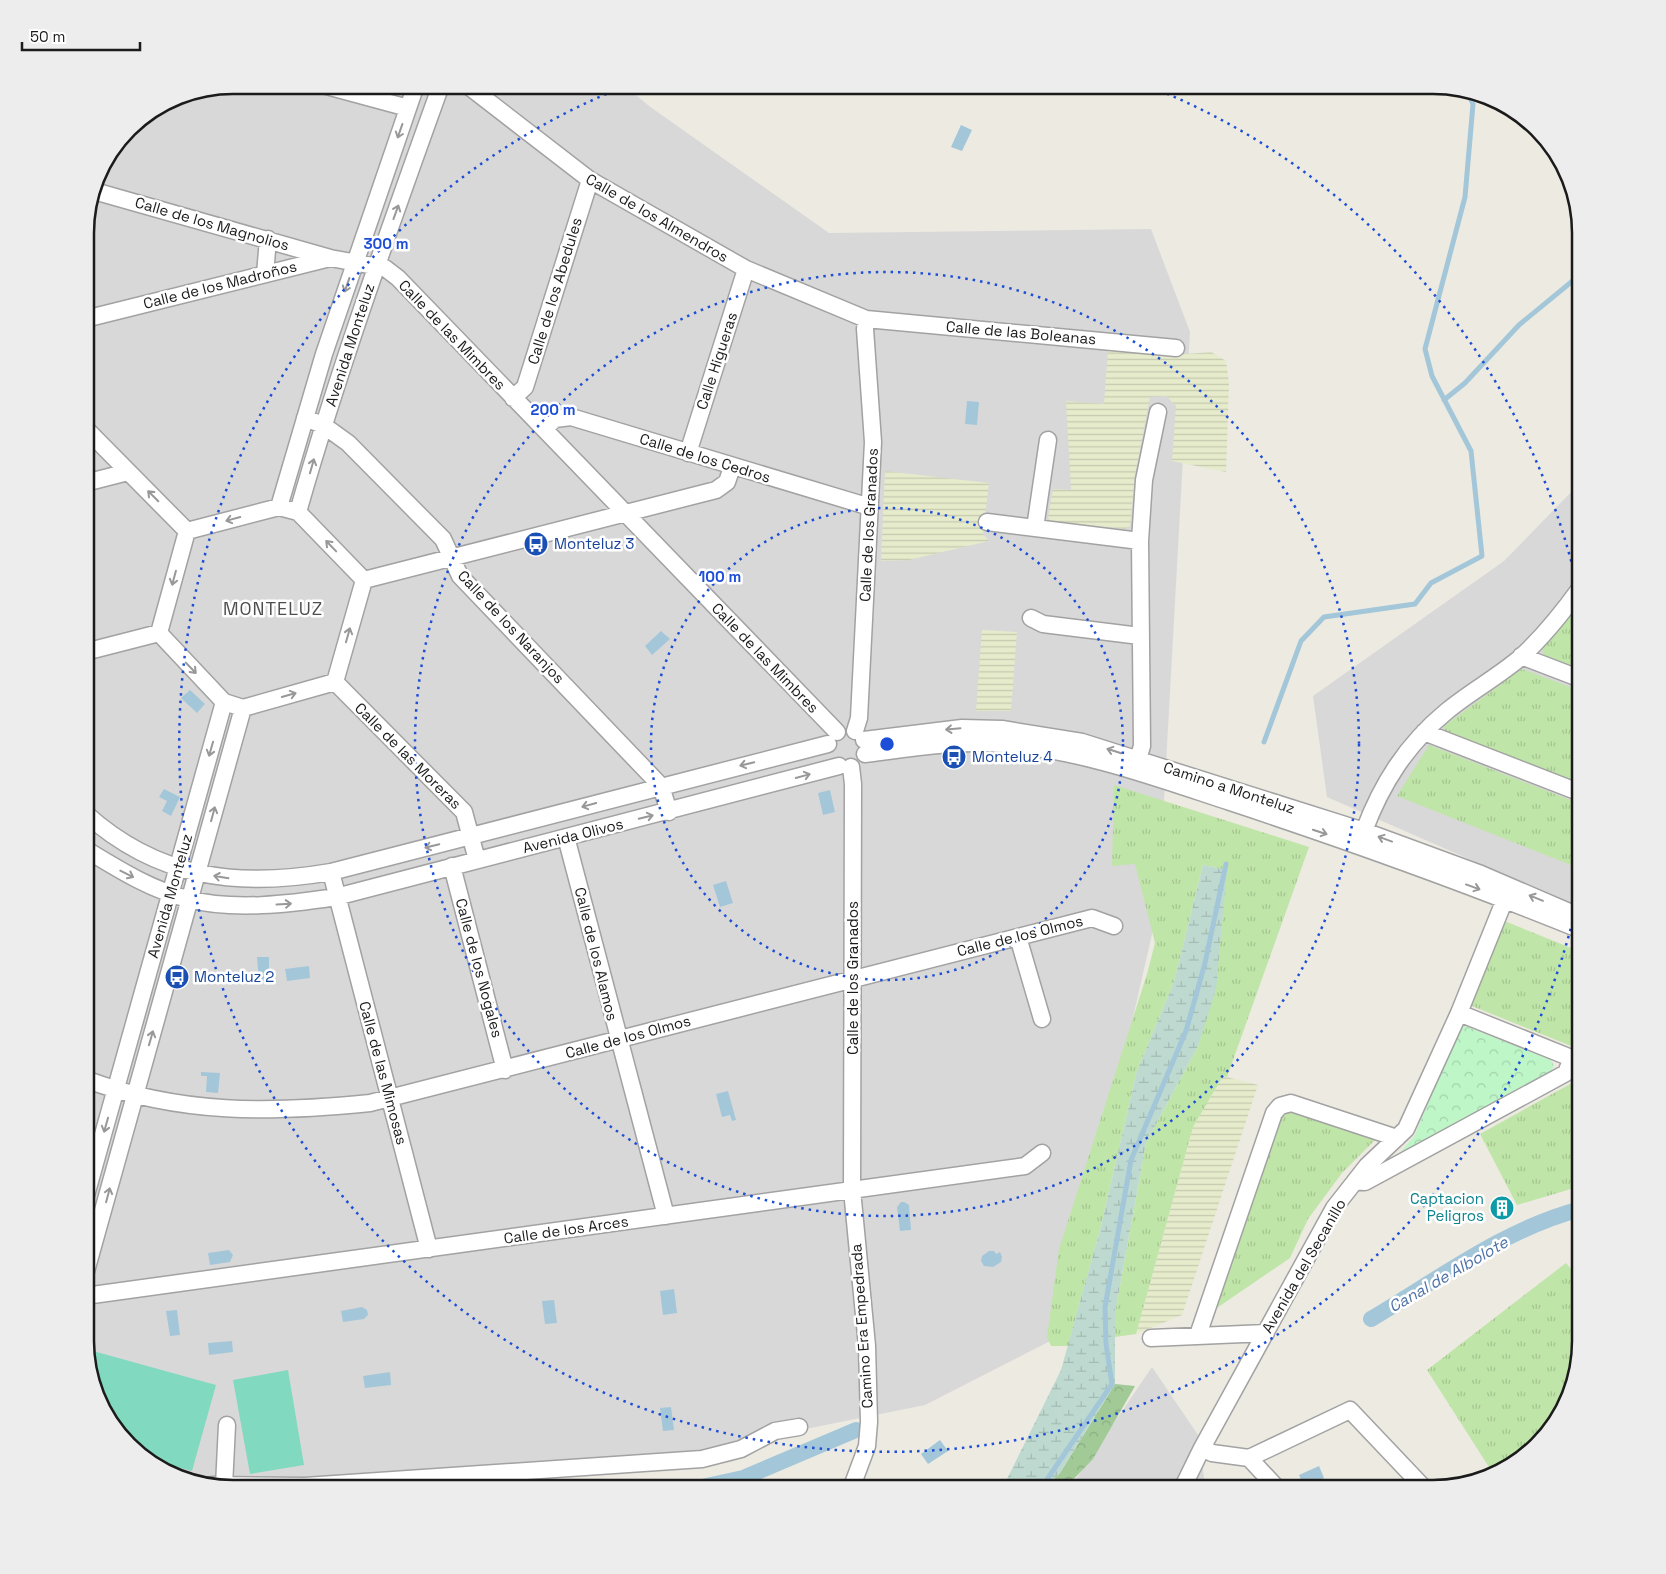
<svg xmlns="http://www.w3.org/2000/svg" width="1666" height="1574" viewBox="0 0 1666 1574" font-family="'Space Grotesk',sans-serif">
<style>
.residential{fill:#d9d8d8}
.farmland{fill:url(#farmland-rules)}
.grass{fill:url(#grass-tufts)}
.forest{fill:url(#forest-crowns)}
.wetland{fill:url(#wetland-marsh)}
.park{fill:url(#park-crowns)}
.pitch{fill:#81d9bf}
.water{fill:#a3c7d9}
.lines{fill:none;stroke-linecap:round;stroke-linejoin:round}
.stream{stroke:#a3c7d9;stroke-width:5}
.canal{stroke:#a3c7d9;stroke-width:16}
.minor-casing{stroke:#a2a2a2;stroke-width:19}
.minor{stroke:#fff;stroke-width:16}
.oneway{stroke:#989898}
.ring{fill:none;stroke:#1d4ed8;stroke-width:2.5;stroke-dasharray:2.5 5}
.labels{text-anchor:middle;stroke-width:5;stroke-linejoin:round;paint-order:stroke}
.street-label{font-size:15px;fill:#1b1b1b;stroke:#fff}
.transit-label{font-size:15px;fill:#164399;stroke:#fff;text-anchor:start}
.culture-label{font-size:15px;fill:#0d838f;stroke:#fff;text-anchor:end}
.water-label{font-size:16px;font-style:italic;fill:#4d70a5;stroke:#fff}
.quarter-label{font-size:18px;letter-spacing:1px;fill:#4e4e4e;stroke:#fff}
.rim{fill:none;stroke:#1b1b1b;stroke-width:2.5}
.centre{fill:#1d4ed8;stroke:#fff;stroke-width:2.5}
.ring-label{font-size:15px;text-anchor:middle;font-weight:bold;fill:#1d4ed8;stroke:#fff;stroke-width:5;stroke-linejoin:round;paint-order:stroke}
</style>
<defs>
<pattern id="farmland-rules" width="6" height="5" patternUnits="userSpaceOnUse" patternTransform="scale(1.25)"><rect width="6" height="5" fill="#e6ebcc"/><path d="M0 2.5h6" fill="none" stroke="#c5c9af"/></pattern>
<pattern id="grass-tufts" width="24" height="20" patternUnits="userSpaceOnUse" patternTransform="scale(1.25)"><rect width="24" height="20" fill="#c0e5a8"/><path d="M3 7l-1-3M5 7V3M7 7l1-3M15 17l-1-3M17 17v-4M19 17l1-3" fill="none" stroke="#a4c490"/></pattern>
<pattern id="forest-crowns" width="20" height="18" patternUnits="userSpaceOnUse" patternTransform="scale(1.25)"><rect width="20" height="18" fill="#a1ca97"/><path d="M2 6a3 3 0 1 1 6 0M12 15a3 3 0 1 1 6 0" fill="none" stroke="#8aad82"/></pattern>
<pattern id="wetland-marsh" width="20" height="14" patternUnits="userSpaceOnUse" patternTransform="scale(1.25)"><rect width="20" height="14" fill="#bedad0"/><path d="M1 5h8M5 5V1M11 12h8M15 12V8" fill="none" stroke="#a3bab2"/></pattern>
<pattern id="park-crowns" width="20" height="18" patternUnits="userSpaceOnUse" patternTransform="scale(1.25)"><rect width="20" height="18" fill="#bef6c8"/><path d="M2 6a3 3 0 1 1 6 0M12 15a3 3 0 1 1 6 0" fill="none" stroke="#a3d2ab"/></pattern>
</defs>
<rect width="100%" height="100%" fill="#eceae1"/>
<path class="residential" d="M232,85H624L649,106L829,233L1151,229L1190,332L1158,908L1060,1336L925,1405L701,1450L265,1487L194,1481L176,1478L128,1446L96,1398L85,1351V222L100,167L135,122L176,96Z
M1581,482V908L1327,797L1313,696L1504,561Z
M1152,1367L1200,1438L1205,1489H1069Z"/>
<path class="farmland" d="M1108,350L1174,355L1211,352L1226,361L1229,383L1226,472L1172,461L1176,406L1166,396L1150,397L1135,476L1130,526L1125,529L1050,521L1048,517L1053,489L1071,490L1066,401L1104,404Z
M885,471L989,483L983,534L989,541L909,560L881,561Z
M982,630L1017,632L1011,711H976Z
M1223,1076L1258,1085L1182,1315L1136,1334L1193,1127Z"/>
<path class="grass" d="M1581,604V669L1544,655L1542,649Z
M1522,669L1581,691V710L1572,735L1581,739V783L1445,732L1444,726Z
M1429,745L1581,804V869L1397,796Z
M1114,785L1309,847L1227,1077L1223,1076L1193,1127L1136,1334L1115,1337V1313L1146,1143L1198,1046L1227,870L1203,865L1174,982L1137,1071L1100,1230L1068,1346H1051L1047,1337L1059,1249L1147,974L1155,943L1135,864L1112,866Z
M1502,920L1581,952V1050L1467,1004Z
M1581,1078V1186L1517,1205L1480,1134Z
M1283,1110L1377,1138L1342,1173L1308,1219L1290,1258L1211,1312Z
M1566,1263L1581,1281V1342L1570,1398L1538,1446L1494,1475L1427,1370Z"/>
<path class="forest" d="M1115,1384L1135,1386L1093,1459L1064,1489H1043L1060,1473Z"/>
<path class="wetland" d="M1203,865L1227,870L1216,990L1198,1046L1146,1143L1115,1313V1384L1060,1473L1043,1489H1002L1061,1370L1100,1230L1137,1071L1174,982Z"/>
<path class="park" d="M1460,1024L1551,1060L1554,1066L1551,1071L1389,1166L1415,1135Z"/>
<path class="pitch" d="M93,1351L216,1385L192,1471L149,1460L128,1446L96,1398L89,1366Z
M288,1370L304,1465L250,1474L233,1380Z"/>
<path class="water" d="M961,125L972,130L962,151L951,147Z
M967,401L979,402L977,425L965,424Z
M661,631L670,639L652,655L645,646Z
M190,690L205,704L197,713L181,698Z
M164,789L180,797L171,816L162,811L167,801L159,797Z
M830,790L835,812L823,815L818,793Z
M726,881L733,903L720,907L713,885Z
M257,957H269V976H266V981H259Z
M309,966L310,978L287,981L285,969Z
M201,1072L220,1073L218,1093L206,1092L207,1076H201Z
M728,1091L736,1120L732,1121L730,1115L722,1117L716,1094Z
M901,1202H904L909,1205L911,1230L900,1231L897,1207Z
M229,1250L233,1255L230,1262L210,1265L208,1253Z
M989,1251H994L996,1254L1000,1252L1002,1257L1001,1262L993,1267L984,1266L981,1261L982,1256Z
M674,1289L677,1313L663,1315L660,1291Z
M554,1300L557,1323L545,1324L542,1301Z
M362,1307L367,1310L368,1315L364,1319L343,1322L341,1311Z
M177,1310L180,1335L170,1336L166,1311Z
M232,1341L233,1352L209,1355L208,1343Z
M390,1372L391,1385L365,1388L363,1376Z
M671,1407L674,1430L663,1431L660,1408Z
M940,1440L948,1451L928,1464L921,1454Z
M1319,1466L1324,1478L1304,1487L1299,1475Z"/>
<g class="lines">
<path class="stream" d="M1444,400L1465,383L1519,325L1581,274
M1264,742L1301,641L1324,617L1415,604L1431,583L1482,556L1471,451L1432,376L1425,349L1465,197L1473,104L1467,91
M1033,1489L1046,1481L1112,1384L1106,1344L1105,1307L1131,1160L1186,1031L1205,963L1226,864"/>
<path class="canal" d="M1371,1319C1439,1279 1504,1229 1581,1209
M693,1489L743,1478L856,1430"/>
<defs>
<path id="minor" d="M323,85L408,108
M467,85L590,180L746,269L866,319L1176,348
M94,191L330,258
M265,274L268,239
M85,319L330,258L385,268L398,278L837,732
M513,398L525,387L590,180
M305,418L323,425L348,443L443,539L460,576L661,786L669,812
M85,428L187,531
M544,429L555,419L571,417L870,507
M688,453L746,269
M85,483L128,472
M279,507L324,354L416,85
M298,512C339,368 390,227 441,85
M987,522L1140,541
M1035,528L1048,440
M187,531L279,507L298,512L364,580
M364,580L716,490L727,482L732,467
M1031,618L1043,624L1140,636
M159,633L224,702L243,708L335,682
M159,633L187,531
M85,652L159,633
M1521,656L1581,679
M335,682L464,812L477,860
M335,682L364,580
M855,731L859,718L873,442L865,329L866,319
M1424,732L1581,793
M864,740L962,728L1002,729L1082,742L1364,831L1481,874L1581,917
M865,754C911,748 958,740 1004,744C1081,750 1157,778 1230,802C1348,841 1465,883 1581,930
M851,767L853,784L852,1190L867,1346L869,1422L867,1446L851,1489
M1135,769L1142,746L1140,541L1144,480L1158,412
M85,813C158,879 238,888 331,872L828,744
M1364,831C1382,783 1407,744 1447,711C1471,691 1498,677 1521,657C1544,636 1563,612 1581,587
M566,837L666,1216
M85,849C118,869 151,890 188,899C233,911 290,904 336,897L839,766
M452,866L505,1070
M331,872L429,1249
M1018,937L1042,1019
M1459,1013L1581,1062
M85,1079C180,1115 271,1113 370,1103L1092,918L1114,926
M1355,1181L1365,1182L1566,1073L1572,1058
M85,1199L224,702
M85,1275L243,708
M85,1296L1025,1166L1042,1153
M1198,1335L1274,1113L1280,1106L1291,1103L1397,1138
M1151,1338L1266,1333
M1202,1448L1212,1453L1249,1458L1350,1410L1425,1489
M1249,1458L1278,1489
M212,1485L305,1486L702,1459L741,1449L775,1431L799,1427
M224,1486L227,1425
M1182,1489L1202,1448L1334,1208L1367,1166L1406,1129L1459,1013L1509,889"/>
</defs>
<use href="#minor" class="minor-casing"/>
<use href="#minor" class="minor"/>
</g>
<defs><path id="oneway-shaft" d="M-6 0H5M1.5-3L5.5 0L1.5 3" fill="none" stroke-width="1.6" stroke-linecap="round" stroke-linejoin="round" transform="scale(1.25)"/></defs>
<g class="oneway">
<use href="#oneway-shaft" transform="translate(400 131) rotate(109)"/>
<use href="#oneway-shaft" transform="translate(396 212) rotate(-70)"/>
<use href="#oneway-shaft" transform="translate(347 285) rotate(109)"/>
<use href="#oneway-shaft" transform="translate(312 466) rotate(-74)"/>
<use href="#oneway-shaft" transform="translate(153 496) rotate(-135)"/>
<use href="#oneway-shaft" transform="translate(233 519) rotate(165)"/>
<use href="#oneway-shaft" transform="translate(331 546) rotate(-134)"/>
<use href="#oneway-shaft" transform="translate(174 578) rotate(105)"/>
<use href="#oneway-shaft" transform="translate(348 635) rotate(-74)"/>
<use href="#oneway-shaft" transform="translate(191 668) rotate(46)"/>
<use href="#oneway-shaft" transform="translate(289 695) rotate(-16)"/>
<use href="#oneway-shaft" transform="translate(953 729) rotate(175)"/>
<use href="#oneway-shaft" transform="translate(211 749) rotate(106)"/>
<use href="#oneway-shaft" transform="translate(1114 751) rotate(-162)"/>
<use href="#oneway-shaft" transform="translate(747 764) rotate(166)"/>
<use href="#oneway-shaft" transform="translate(803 776) rotate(-15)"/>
<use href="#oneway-shaft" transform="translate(589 805) rotate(165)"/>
<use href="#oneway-shaft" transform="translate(213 814) rotate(-75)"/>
<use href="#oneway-shaft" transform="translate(646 817) rotate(-14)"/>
<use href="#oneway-shaft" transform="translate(1320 832) rotate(18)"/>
<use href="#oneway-shaft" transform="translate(1385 839) rotate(-160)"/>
<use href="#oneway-shaft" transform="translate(432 846) rotate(166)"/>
<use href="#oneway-shaft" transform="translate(127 874) rotate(27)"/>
<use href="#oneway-shaft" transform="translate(221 877) rotate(-171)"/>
<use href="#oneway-shaft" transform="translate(1473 887) rotate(20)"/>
<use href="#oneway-shaft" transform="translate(1536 898) rotate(-158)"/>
<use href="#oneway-shaft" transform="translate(284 904) rotate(-3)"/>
<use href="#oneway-shaft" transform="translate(151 1038) rotate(-74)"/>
<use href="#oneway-shaft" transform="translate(106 1125) rotate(106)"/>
<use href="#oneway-shaft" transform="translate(108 1195) rotate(-75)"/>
</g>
<g class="ring">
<circle cx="887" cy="744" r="236"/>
<circle cx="887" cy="744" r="472"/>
<path d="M1581 885A708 708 0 1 1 628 85M1146 85A708 708 0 0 1 1581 603"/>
</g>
<defs>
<symbol id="bus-disc" viewBox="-11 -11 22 22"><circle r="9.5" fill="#1a4fb4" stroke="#fff"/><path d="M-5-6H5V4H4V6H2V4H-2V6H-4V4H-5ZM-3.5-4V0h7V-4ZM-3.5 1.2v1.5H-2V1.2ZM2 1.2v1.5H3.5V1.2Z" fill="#fff"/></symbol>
<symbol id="building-disc" viewBox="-11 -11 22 22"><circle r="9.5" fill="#0f9aa8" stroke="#fff"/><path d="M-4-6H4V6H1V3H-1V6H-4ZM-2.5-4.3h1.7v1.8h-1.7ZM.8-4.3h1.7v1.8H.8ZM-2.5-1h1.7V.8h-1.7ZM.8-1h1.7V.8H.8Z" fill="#fff"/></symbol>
</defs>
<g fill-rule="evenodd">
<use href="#bus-disc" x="522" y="530" width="28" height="28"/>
<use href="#bus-disc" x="940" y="743" width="28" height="28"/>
<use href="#bus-disc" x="163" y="963" width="28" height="28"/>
<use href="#building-disc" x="1488" y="1194" width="28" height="28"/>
</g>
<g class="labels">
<g class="street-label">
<text transform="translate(657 218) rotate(30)" y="5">Calle de los Almendros</text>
<text transform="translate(212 224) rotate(16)" y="5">Calle de los Magnolios</text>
<text transform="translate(220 285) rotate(-14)" y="5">Calle de los Madroños</text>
<text transform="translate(555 291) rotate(-73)" y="5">Calle de los Abedules</text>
<text transform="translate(1021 333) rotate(5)" y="5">Calle de las Boleanas</text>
<text transform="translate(452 335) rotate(46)" y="5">Calle de las Mimbres</text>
<text transform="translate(350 345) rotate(-72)" y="5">Avenida Monteluz</text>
<text transform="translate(717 361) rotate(-72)" y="5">Calle Higueras</text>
<text transform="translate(705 458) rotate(17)" y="5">Calle de los Cedros</text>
<text transform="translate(869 525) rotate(-87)" y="5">Calle de los Granados</text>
<text transform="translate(511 627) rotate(47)" y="5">Calle de los Naranjos</text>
<text transform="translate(765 658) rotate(46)" y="5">Calle de las Mimbres</text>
<text transform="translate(408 756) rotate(45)" y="5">Calle de las Moreras</text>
<text transform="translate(1229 788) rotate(18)" y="5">Camino a Monteluz</text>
<text transform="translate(573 836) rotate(-14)" y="5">Avenida Olivos</text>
<text transform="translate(170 896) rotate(-74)" y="5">Avenida Monteluz</text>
<text transform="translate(1020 936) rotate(-14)" y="5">Calle de los Olmos</text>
<text transform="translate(596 954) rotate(76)" y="5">Calle de los Alamos</text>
<text transform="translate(479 968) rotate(75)" y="5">Calle de los Nogales</text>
<text transform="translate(853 978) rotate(-90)" y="5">Calle de los Granados</text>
<text transform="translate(628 1037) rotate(-15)" y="5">Calle de los Olmos</text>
<text transform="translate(383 1073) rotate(75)" y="5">Calle de las Mimosas</text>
<text transform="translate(566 1230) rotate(-8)" y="5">Calle de los Arces</text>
<text transform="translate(1304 1266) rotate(-60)" y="5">Avenida del Secanillo</text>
<text transform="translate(862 1326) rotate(-94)" y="5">Camino Era Empedrada</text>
</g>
<g class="transit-label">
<text x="554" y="549">Monteluz 3</text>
<text x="972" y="762">Monteluz 4</text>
<text x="194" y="982">Monteluz 2</text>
</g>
<g class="culture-label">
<text x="1484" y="1204">Captacion<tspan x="1484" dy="17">Peligros</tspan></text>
</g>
<g class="water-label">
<text transform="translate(1448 1274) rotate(-30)" y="6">Canal de Albolote</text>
</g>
<g class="quarter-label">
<text x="273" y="615">MONTELUZ</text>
</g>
</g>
<path d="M0 0H1666V1574H0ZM233 94H1433A139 139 0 0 1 1572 233V1341A139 139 0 0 1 1433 1480H233A139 139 0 0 1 94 1341V233A139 139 0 0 1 233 94Z" fill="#ededed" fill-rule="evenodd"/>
<path class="rim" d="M233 94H1433A139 139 0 0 1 1572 233V1341A139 139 0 0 1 1433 1480H233A139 139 0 0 1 94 1341V233A139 139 0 0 1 233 94Z"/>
<circle cx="887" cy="744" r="8" class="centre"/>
<g class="ring-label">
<text x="386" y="249">300 m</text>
<text x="553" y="415">200 m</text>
<text x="720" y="582">100 m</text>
</g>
<path d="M22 42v8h118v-8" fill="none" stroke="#1b1b1b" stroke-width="2.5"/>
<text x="30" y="42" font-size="15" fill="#1b1b1b" stroke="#ffffff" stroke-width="4" paint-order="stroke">50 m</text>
</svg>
